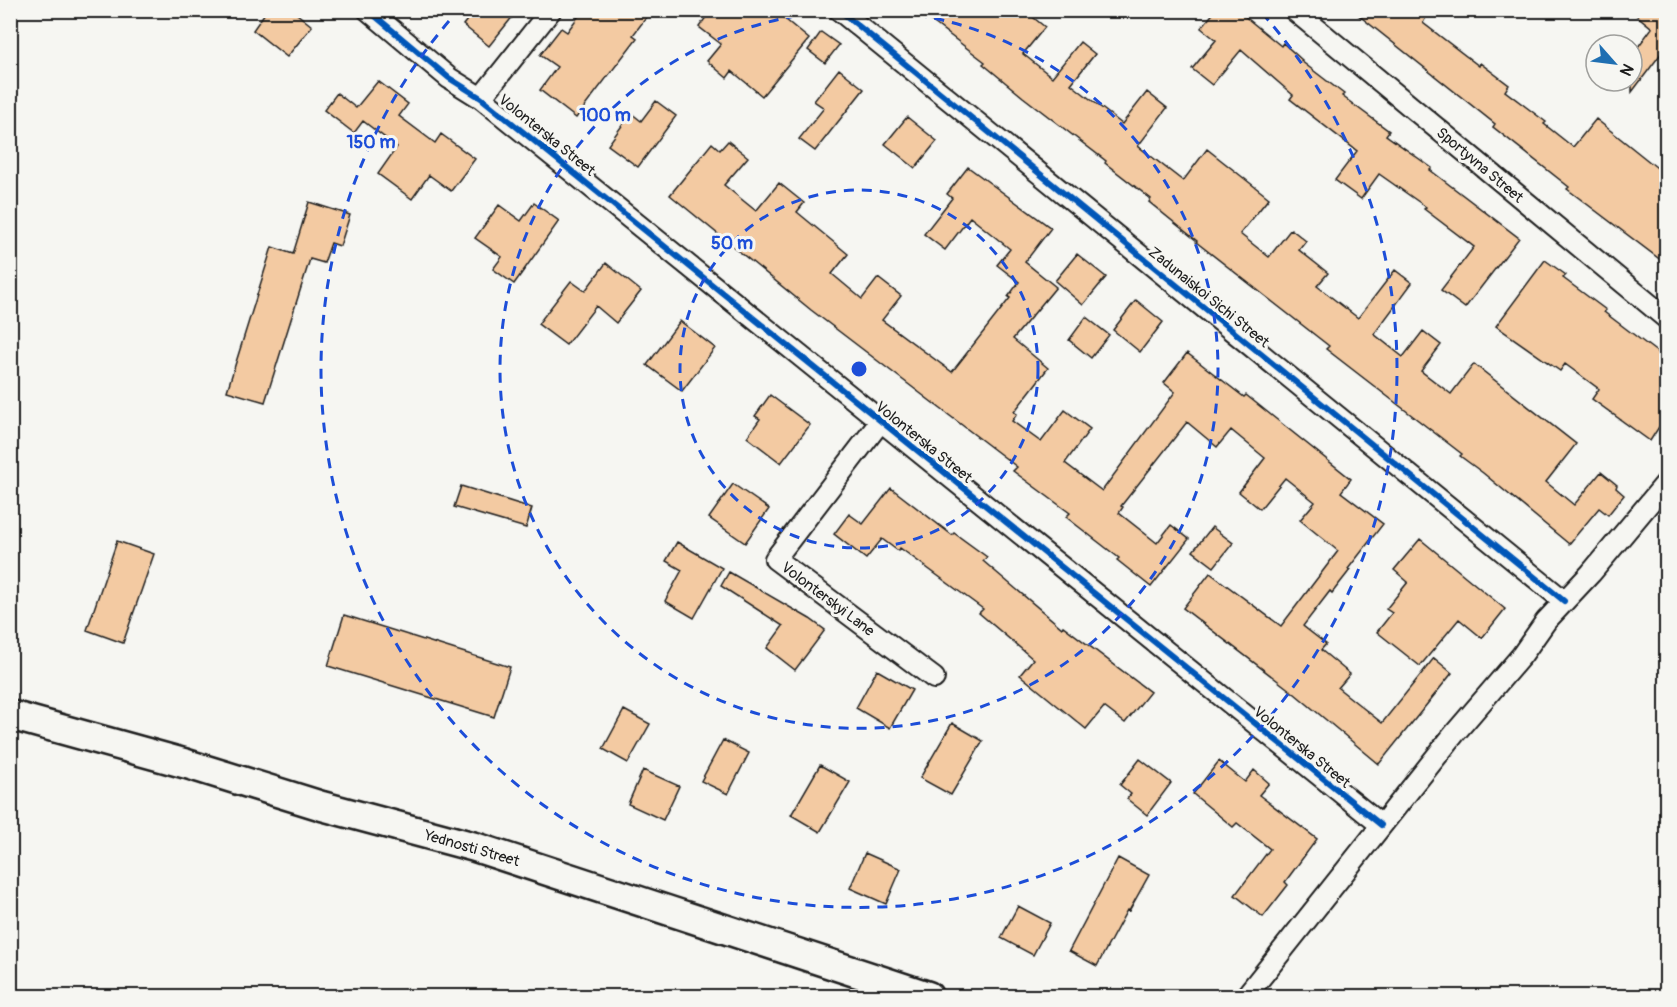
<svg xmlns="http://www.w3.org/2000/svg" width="1677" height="1007" viewBox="0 0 1677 1007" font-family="Pangolin,sans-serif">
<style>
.building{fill:#f3caa2;stroke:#1c1c1c;stroke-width:1.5}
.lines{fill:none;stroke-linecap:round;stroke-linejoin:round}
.street-casing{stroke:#1c1c1c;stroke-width:24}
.secondary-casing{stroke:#1c1c1c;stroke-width:33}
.street{stroke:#f6f6f2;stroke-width:20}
.secondary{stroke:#f6f6f2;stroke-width:28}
.cycleway-casing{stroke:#f6f6f2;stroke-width:10}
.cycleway{stroke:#0057b8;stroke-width:6}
.ring{fill:none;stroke:#1d4ed8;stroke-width:3;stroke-dasharray:10 8}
.labels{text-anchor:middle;stroke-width:6;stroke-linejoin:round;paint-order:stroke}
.street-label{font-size:15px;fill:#1c1c1c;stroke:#f6f6f2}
.centre{fill:#1d4ed8;stroke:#f6f6f2;stroke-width:3}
.ring-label{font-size:18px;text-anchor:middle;font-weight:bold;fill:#1d4ed8;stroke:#f6f6f2;stroke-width:6;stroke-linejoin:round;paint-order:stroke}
</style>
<rect width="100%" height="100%" fill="#f6f6f2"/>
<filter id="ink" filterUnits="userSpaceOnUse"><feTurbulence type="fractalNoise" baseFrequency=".0167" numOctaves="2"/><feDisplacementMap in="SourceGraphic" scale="12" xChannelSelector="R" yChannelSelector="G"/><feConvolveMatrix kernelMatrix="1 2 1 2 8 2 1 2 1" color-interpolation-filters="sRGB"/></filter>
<g filter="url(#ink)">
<path class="building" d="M267,10H292L312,26L287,57L253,30Z
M475,10H518L489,46L463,25Z
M583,10H652L633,35L637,38L576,118L540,90L557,67L540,55L561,28L567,32Z
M711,10H774L809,39L762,96L732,71L727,78L707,61L721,44L699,27Z
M917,10H1024L1045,27L1023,54L1052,77L1080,42L1095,54L1071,84L1122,124L1147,92L1167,108L1138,146L1183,181L1207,149L1269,198L1240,234L1269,257L1291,229L1306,241L1299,250L1328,273L1317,286L1358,318L1395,270L1412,283L1374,334L1403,357L1423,331L1441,345L1421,371L1451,394L1474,364L1576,444L1546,482L1574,505L1601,472L1617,485L1616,488L1624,495L1608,515L1599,508L1569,544L1483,473L1460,456L1462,454L1326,349L1329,346L1196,242L1197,241L1149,202L1151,199L1105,163L1106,161L1023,97L983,64L985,62Z
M1216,10H1237L1281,46L1283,43L1302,60L1301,61L1344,94L1342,96L1389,131L1386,135L1432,168L1430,170L1519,238L1465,308L1441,290L1474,247L1424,209L1426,207L1379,174L1361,199L1335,180L1357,151L1290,99L1293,95L1241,50L1212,85L1192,69L1216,40L1201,28Z
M1352,10H1430L1423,23L1479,66L1480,63L1509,85L1505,91L1546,122L1544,124L1573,147L1596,119L1666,175V264L1567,189L1569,187L1493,127L1495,124Z
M1630,10H1666V47L1632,92V55L1652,28Z
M821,32L839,45L825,63L808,50Z
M839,69L864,89L815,151L799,139L824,108L814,101Z
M378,81L408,104L399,116L435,143L441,134L475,159L451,191L429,175L412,199L378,174L397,147L363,121L354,133L324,110L337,93L356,108Z
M656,101L676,116L638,167L608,145L631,113L641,121Z
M907,117L937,141L915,168L885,144Z
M728,141L748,157L724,185L756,211L779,183L804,203L797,212L848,254L832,274L862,299L878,278L901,296L882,320L952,372L1010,298L1008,297L1019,282L997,265L1010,249L970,217L945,250L924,234L952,198L947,194L968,167L1051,228L1025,262L1056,287L1013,339L1048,368L1014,412L1017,414L1012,421L1041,442L1065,410L1090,429L1065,463L1102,491L1175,392L1164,383L1187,353L1244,397L1246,395L1351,479L1341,492L1383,524L1348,569L1350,570L1332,593L1330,591L1303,626L1326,644L1321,650L1350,674L1338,688L1382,723L1434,658L1452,673L1379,764L1295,694L1183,608L1210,573L1281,626L1338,551L1300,520L1315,502L1285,478L1260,509L1239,492L1265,458L1231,430L1217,447L1187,422L1121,506L1123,507L1119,513L1157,543L1171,525L1189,539L1151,587L1117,560L1119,558L1066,517L1070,513L1013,471L1017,467L811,310L670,195L712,143L720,150Z
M309,202L350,215L340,246L331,243L324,263L310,259L265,402L227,391L272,247L293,254Z
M534,203L559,221L514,284L493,269L502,257L475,238L499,205L521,221Z
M1077,254L1106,277L1083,305L1055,281Z
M1545,260L1566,275L1563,278L1606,310L1604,312L1666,359V416L1650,441L1592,399L1599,389L1565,364L1560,371L1496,326Z
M606,263L641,291L616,323L596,306L566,345L538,324L571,281L585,291Z
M1136,300L1163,322L1140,352L1113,330Z
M1086,317L1109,335L1091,358L1069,340Z
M680,321L715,348L682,391L647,365Z
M770,395L810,425L781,463L747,437L760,419L755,416Z
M733,484L769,509L745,543L709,518Z
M461,486L532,508L526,528L454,507Z
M891,488L952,535L954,533L987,557L983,561L1062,628L1063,626L1150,692L1125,723L1104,707L1086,729L1020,675L1033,659L979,613L983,609L900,548L898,551L882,539L866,559L834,534L849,514L863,524Z
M1212,527L1233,543L1214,567L1193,551Z
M1420,539L1505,609L1482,638L1459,619L1420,666L1377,632L1392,613L1386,609L1408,582L1394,570Z
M117,541L154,554L123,643L87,630Z
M677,542L722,568L694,618L665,601L682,570L666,561Z
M729,572L810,619L825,630L795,670L767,648L783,626L721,586Z
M344,615L510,667L494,717L328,666Z
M877,670L912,690L890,728L856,708Z
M624,710L650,724L628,763L603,749Z
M952,723L983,741L951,795L920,778Z
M723,740L749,753L728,794L701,781Z
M1140,759L1171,783L1147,815L1127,799L1131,794L1120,785Z
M1219,761L1245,782L1254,770L1269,783L1259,795L1317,839L1285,882L1288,885L1263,917L1235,895L1270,849L1237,823L1233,827L1193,794Z
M820,765L850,782L820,832L791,815Z
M643,770L679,786L663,820L628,804Z
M865,853L901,869L886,904L850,888Z
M1118,858L1149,875L1129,911L1127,910L1097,966L1069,951Z
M1018,906L1050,923L1033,955L1001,938Z"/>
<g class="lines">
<defs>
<path id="street" d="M368,10L449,78L481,98L1381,825
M839,10L1564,601
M1294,10L1666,318
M481,98L551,10
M880,422L775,559L934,678
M1246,996L1455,733L1522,655L1546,621L1591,573L1666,483"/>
<path id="secondary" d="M10,715L187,764L322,806L475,847L928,996"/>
</defs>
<use href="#street" class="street-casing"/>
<use href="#secondary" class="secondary-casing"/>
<use href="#street" class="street"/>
<use href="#secondary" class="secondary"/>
<defs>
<path id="cycleway" d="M368,10L449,78L481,98L1381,825
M839,10L1564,601"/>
</defs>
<use href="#cycleway" class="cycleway-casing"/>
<use href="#cycleway" class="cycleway"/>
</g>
</g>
<g class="ring">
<circle cx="859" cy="369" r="179"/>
<path d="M881 11A359 359 0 1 1 837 11"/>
<path d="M1262 13A538 538 0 1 1 456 13"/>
</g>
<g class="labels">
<g class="street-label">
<text transform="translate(547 135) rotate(39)" y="5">Volonterska Street</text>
<text transform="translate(1480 165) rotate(40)" y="5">Sportyvna Street</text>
<text transform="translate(1209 297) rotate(39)" y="5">Zadunaiskoi Sichi Street</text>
<text transform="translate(924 442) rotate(39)" y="5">Volonterska Street</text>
<text transform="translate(828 599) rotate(37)" y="5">Volonterskyi Lane</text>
<text transform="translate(1302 747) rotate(39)" y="5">Volonterska Street</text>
<text transform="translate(472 848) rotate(16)" y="5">Yednosti Street</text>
</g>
</g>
<circle cx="859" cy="369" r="9" class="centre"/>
<g class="ring-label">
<text x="605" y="121">100 m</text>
<text x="371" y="148">150 m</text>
<text x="732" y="249">50 m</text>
</g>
<rect width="1677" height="1007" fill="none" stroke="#f6f6f2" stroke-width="36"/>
<rect x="18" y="18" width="1641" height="971" fill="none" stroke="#1c1c1c" stroke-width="2" filter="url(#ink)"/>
<g transform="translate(1614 63) rotate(118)"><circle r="28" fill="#f6f6f2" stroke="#9f9f9c" stroke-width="1.5"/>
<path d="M0-4.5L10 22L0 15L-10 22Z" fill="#1f6fb2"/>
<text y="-9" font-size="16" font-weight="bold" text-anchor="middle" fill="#1c1c1c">N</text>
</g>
</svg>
